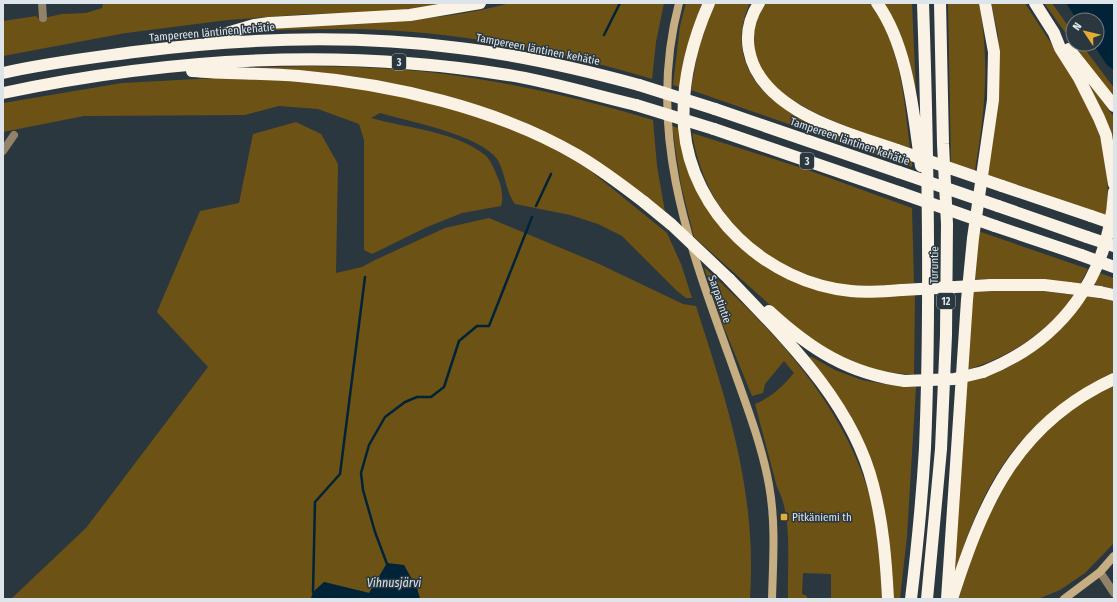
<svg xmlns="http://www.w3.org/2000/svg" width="1117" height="602" viewBox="0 0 1117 602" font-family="'Fira Sans Condensed',sans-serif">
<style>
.green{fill:#6d5216}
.water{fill:#002338}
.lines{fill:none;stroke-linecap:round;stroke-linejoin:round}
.stream{stroke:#002338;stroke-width:2.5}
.street{stroke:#928368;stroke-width:8}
.secondary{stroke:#c6ae82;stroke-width:8}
.highway{stroke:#faf2e5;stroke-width:12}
.highway-bridge{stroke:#faf2e5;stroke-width:12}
.poi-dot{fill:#e4ae35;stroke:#2b373f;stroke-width:1.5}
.labels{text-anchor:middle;stroke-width:3;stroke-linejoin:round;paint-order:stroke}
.shield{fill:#2b373f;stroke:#a8b1b7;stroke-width:1}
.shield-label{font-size:10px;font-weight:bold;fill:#dde5ea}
.street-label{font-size:11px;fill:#dde5ea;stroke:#2b373f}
.poi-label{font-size:11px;fill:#dde5ea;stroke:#2b373f;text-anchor:start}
.water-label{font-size:12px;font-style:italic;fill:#d4e5f2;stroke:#2b373f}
</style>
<rect width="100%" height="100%" fill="#2b373f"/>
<path class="green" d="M103,3H462L408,12L309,14L228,20L126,33L3,56V21L36,16L39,19L62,14L86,13L102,8Z
M510,3H664L656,42L652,79C570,54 486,37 400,31C351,27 303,30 254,30L273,27C352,23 433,24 510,3Z
M686,3H702C692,31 685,58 681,88L673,85L680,26Z
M714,3H750C729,48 749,88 789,111C805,120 824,126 841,132C864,142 888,151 912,161V167L691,90L698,50Z
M764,3H870C875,10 880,17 883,24C902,62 905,107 910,148C863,131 760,106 753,47C752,31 758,17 764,3Z
M884,3H912L917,116Z
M948,3H979C990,62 985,111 975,170L951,163Z
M991,3H1025C1052,46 1094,102 1104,152C1109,173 1108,194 1106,216L984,174L999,70L998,35Z
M1044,3H1052L1073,33V44H1081L1114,88V100Z
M310,66C353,67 395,68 437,73C511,82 582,99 653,120L657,166L665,212L616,174L409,87L358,77L317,72L245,68Z
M1082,74L1114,117V156Z
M216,78L306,81L405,96L479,116L546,144L587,168L667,233L681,264L692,298H686L677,291L622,236L598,224L570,215L515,204C505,191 506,173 497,159C480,135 408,121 380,113L371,118C406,128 455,131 485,155C491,160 494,169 497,176C501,184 504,197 501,206L462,213L427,227L372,254L364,250V140L359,124L318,109L279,106L245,115L84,116L3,132V103L122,83Z
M296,122L321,134L338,164L336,273L362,267L375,260L445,228L489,218L597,263L683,304L696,306C728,406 757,492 750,599H420L417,588L369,593L324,582L311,598L308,599H11L86,528L208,367L157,312L200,211L239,203L253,134Z
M672,126L682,129L717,219L808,286L915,294L914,375L887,372L863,366L833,353L808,337L778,312L694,237L681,185Z
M692,133L805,169L912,208L914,283C888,285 862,288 835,284C826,282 818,278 809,275C743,254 703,199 692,133Z
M978,231L1088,269L1080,284L1045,281L972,279Z
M704,267C775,332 843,403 870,497C879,530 880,565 882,599H814H831V574L803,573L802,594L807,596V599H788C787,565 793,516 777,487L755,404C772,397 782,387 794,373L784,361L765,384L763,393L752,396L721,320Z
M1099,273L1114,278V289L1093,284Z
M971,290L1042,291L1075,295C1046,333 1012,356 966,370Z
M1087,296L1114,301V373C1014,422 981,485 950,588L966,382C975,379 986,377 995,373C1033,358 1064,329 1087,296Z
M808,357H812L835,370L862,380L890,385L916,387L907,536L900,599H891L876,483Z
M1114,385V543L1085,573L1060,590L1038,599H958L981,530L1019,460L1048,428L1084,401Z"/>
<path class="water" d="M1066,3H1114V70L1107,65L1093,44H1097V20H1077Z
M387,563L404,565L417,588L420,599H308L311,598L313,592L324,582L369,593Z"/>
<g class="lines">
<path class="stream" d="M604,35L620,3
M536,206L551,174
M387,564L375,532L363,490L361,473L369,445L385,417L405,402L417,397H431L444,387L459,341L477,326H489L532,217
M313,592L315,502L340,474L365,277"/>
<path class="street" d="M42,3L43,18
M3,151L14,135
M1100,572L1114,593"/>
<path class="secondary" d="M679,3C646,128 687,240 729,356C744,399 761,441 769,485C776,523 773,562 772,599
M1064,599L1100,572L1114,556"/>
<path class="highway" d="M709,3C692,42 681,84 684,127C691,213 767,283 851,291C867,293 885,291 902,290
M759,3C750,17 746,34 749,50C760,111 846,132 897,150
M877,3C909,48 913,113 921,166
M1035,3L1054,33L1060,48L1079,78L1099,118L1106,135L1114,184
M210,38L254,25L269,23L410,15L480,3
M1069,49L1114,106
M192,71C228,74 263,73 299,76C391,84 497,108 577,155C601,169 622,185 644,202
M3,73C46,63 90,58 134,52C242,38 351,34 459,48C520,55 580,69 639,85
M3,93C168,58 341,48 508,75C551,82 594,95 636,105
M715,109L899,172
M714,129L901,193
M1002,186L1091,216
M998,206L1087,237
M995,226L1081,255
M729,279C786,339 852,402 873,485C883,523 886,560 888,599
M991,285H1044L1069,288
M1100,292L1114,295
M769,311C810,349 849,374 905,381
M983,372C1062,341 1109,276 1114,192
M911,599C917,549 922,498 925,448C931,300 928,151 923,3
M927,599L941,449L946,335L947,224L943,144L940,3
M947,599L967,300L973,238L993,100L994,52L985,3
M952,599C983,502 1016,424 1114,379"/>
<path class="highway-bridge" d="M639,85L715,109
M636,105L714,129
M897,150L1002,186
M899,172L998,206
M901,193L995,226
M644,202L672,225L729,279
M1091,216L1114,224
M1087,237L1114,246
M1081,255L1114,267
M1069,288L1100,292
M902,290L991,285
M905,381L954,379L983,372"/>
</g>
<rect class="poi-dot" x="780" y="513" width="8" height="8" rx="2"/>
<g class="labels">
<g class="shield">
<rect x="392" y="54" width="14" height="16" rx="3"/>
<rect x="800" y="153" width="14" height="16" rx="3"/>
<rect x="937" y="293" width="18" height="16" rx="3"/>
</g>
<g class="shield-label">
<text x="399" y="66">3</text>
<text x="807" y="165">3</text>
<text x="946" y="305">12</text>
</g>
<g class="street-label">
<text transform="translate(212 32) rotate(-5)" y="4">Tampereen läntinen kehätie</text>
<text transform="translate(538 49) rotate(11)" y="4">Tampereen läntinen kehätie</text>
<text transform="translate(850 141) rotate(19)" y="4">Tampereen läntinen kehätie</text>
<text transform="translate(934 265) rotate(-89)" y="4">Turuntie</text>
<text transform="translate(720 299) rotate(71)" y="4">Sarpatintie</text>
</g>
<g class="poi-label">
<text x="792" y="521">Pitkäniemi th</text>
</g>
<g class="water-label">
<text x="394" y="587">Vihnusjärvi</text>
</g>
</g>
<rect width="1117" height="602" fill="none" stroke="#dde5ea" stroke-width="8"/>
<g transform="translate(1085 32) rotate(305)"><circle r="19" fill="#2b373f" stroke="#727d83"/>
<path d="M0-3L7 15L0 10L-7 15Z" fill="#e4ae35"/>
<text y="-6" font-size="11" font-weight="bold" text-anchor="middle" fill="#dde5ea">N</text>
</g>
</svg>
